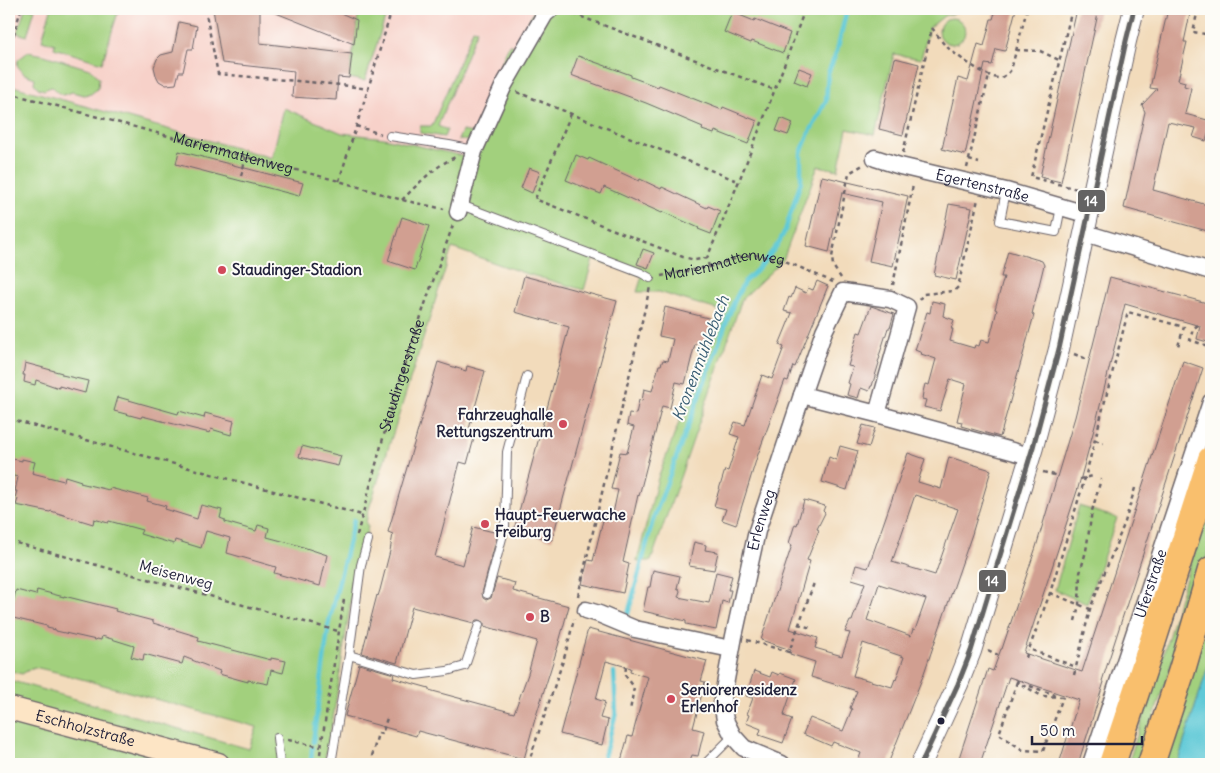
<svg xmlns="http://www.w3.org/2000/svg" width="1220" height="773" viewBox="0 0 1220 773" font-family="Delius,sans-serif">
<style>
.built{fill:#f7d1c9}
.green{fill:#a2d07d;stroke:#62795c}
.water{fill:#5ec9d7;stroke:#407689}
.lines{fill:none;stroke-linecap:round;stroke-linejoin:round}
.stream{stroke:#5ec9d7;stroke-width:4.5}
.building{fill:#d19f91;fill-rule:evenodd}
.service-casing{stroke:#6b6368;stroke-width:10}
.minor-casing{stroke:#6b6368;stroke-width:19}
.tertiary-casing{stroke:#6b6368;stroke-width:22}
.secondary-casing{stroke:#6b6368;stroke-width:25}
.trunk-casing{stroke:#6b6368;stroke-width:29}
.path{stroke:#6b6368;stroke-width:2.5;stroke-dasharray:4 4;stroke-linecap:butt}
.service{stroke:#fff;stroke-width:8}
.minor{stroke:#fff;stroke-width:16}
.tertiary{stroke:#fff;stroke-width:20}
.secondary{stroke:#fde5c5;stroke-width:22}
.trunk{stroke:#f9bf6d;stroke-width:26}
.bus-1-casing{stroke:#fdfcf7;stroke-width:9}
.bus-1{stroke:#646363;stroke-width:5}
.poi-dot{fill:#d1495b;stroke:#fdfcf7;stroke-width:2}
.bus-dot{fill:#22223b;stroke:#fdfcf7;stroke-width:2}
.labels{text-anchor:middle;stroke-width:4;stroke-linejoin:round;paint-order:stroke}
.street-label{font-size:15px;fill:#22223b;stroke:#fdfcf7}
.poi-label{font-size:15px;font-weight:bold;fill:#22223b;stroke:#fdfcf7;text-anchor:start}
.water-label{font-size:16px;font-style:italic;fill:#375c72;stroke:#fdfcf7}
.line-badge{stroke:#fdfcf7;stroke-width:2}
.badge-label{font-size:14px;text-anchor:middle;font-weight:bold;fill:#fff}
</style>
<rect width="100%" height="100%" fill="#fdfcf7"/>
<filter id="ink" filterUnits="userSpaceOnUse"><feTurbulence type="fractalNoise" baseFrequency=".02" numOctaves="2"/><feDisplacementMap in="SourceGraphic" scale="10" xChannelSelector="R" yChannelSelector="G"/><feConvolveMatrix kernelMatrix="1 2 1 2 8 2 1 2 1" color-interpolation-filters="sRGB"/></filter>
<filter id="wash" filterUnits="userSpaceOnUse"><feTurbulence type="fractalNoise" baseFrequency=".0096" numOctaves="4" result="noise"/><feDisplacementMap in="SourceGraphic" scale="20" xChannelSelector="R" yChannelSelector="G"/><feGaussianBlur stdDeviation="1.12" result="paint"/><feColorMatrix in="noise" values="0 0 0 0 0 0 0 0 0 0 0 0 0 0 0 0 0 1.4 0 .05"/><feComposite in="paint" operator="in"/></filter>
<g filter="url(#wash)">
<rect width="100%" height="100%" fill="#f2dbbb"/>
<path class="built" d="M16,9H535L516,44L468,157L384,138L342,133L284,109L272,158L9,85V34Z"/>
<path class="green" d="M25,9H35L27,36L17,33Z
M51,9H119L102,63L54,48L55,44L42,40Z
M359,9H388L365,81L349,78Z
M535,9H969L944,16L929,28L921,59L894,54L875,135L847,129L838,170L818,166L783,260L742,299L651,561H637L658,478L721,311L659,292H637L642,276L593,259L584,290L524,273L452,248L368,512L366,523L368,527L354,578L334,713L325,757L338,760L337,764H9V680L249,749L257,727L56,672L34,667L22,674L9,670V85L272,158L284,108L342,133L384,138L468,157L502,78L511,55L472,141L458,140L462,131L473,133L509,44L515,47Z
M939 31a13 13 0 1 1 26 0a13 13 0 1 1-26 0Z
M473,29L477,30L438,126L447,130L444,137L420,133V126H432Z
M28,52L44,55L86,68L92,70L99,78L98,88L91,94L84,95L72,92L63,95L57,92L54,88L51,87L44,90L38,88L34,83L35,78L24,74L17,65L18,60Z
M1211,494V539L1205,563L1138,764H1128L1160,665Z
M1079,506L1117,518L1087,604L1055,590Z
M1211,608V657L1177,764H1162Z"/>
<path class="water" d="M1211,657V758L1209,764H1177Z"/>
<g class="lines">
<path class="stream" d="M628,614L653,520L734,302L744,282L760,267L778,244L785,231L801,181V153L808,135L816,121L826,101L828,73L837,51L847,9
M328,626L354,520
M313,742L328,630
M311,764L312,748
M602,764L616,713L614,672"/>
</g>
<g id="blocks">
<path class="building" d="M213,9H260V43L352,54L349,78L338,77L336,100L292,97L294,71L222,63Z
M266,9H331L357,20L354,44Z
M996,9H1016L1005,51L996,49L992,65L985,64L965,155L942,149L958,78L968,81L978,44L984,46L991,19H993Z
M1077,9H1099L1061,182L1040,177Z
M1168,9H1191L1184,42H1187L1178,80L1185,82L1184,86L1191,88L1185,114L1211,121V132L1209,131L1206,141L1193,137L1196,128L1168,122L1153,190L1211,206V232L1124,208L1144,116L1145,112L1142,105L1157,89L1150,88Z
M732,12L754,21L755,19L790,33L783,53L752,41L751,43L724,32Z
M179,22L197,26L193,49H188L183,72H179L176,84L166,85L159,81L156,75L154,67L157,59L161,55L173,52Z
M578,56L631,75V77L658,87L659,85L722,110L723,107L757,121L748,144L715,131L714,134L702,130L703,127L646,103L571,75Z
M895,58L919,64L903,135L879,129Z
M799,68L812,73L807,86L794,81Z
M781,118L793,123L788,135L776,131Z
M179,151L303,183L299,196L176,164Z
M576,155L588,160L589,158L639,181L640,179L661,189L662,187L707,208L708,206L720,211L711,234L698,229L699,228L663,212L662,213L604,187L601,194L566,180Z
M529,168L540,172L532,193L521,188Z
M822,176L908,196L893,266L869,261L882,202L842,193L829,252L806,246Z
M949,204L972,208L956,280L934,275Z
M402,217L429,226L415,270L388,261Z
M643,249L654,253L648,268L637,264Z
M1008,251L1042,261L1044,265L1032,314L1034,315L1000,437L961,426L962,422L957,421L966,384L950,379L940,411L924,407L926,400L922,399L923,392L925,384L929,385L936,359L921,354L922,353L915,350L927,312L930,313L932,301L945,304L943,316L954,320L951,329H953L950,341L974,348L975,345L979,346L981,340L989,342L997,310L995,309L1004,277H1001Z
M524,276L617,301L552,540L514,530L569,327L515,312Z
M1110,277L1207,303L1208,300H1211V343L1197,339L1200,326L1125,304L1096,422L1078,488L1024,653L1082,672L1183,361L1203,368L1102,681L1104,682L1078,764H1059L1079,700L1009,677L980,764H957L988,669L993,671L1001,649H1002L1036,547L1075,417Z
M817,281L828,286L795,367L793,366L788,381L785,380L757,457L736,525L722,520L726,509L714,506L725,470L728,471L739,437L730,434L735,422L745,425L762,375L772,379L784,347L779,345L792,313L784,311L789,297L791,298L795,288L806,293L808,288L813,290Z
M871,306L894,314L890,328H888L879,356L880,357L878,362L879,363L872,386H871L869,391L861,388L858,398L847,395L850,384L848,383L853,367L848,366L858,332L861,333Z
M665,307L712,319L706,347L695,344L685,384L676,382L670,408L662,406L639,496L638,495L623,562L629,564L623,593L582,584L588,560L593,561L604,516L612,518L618,490L611,489L620,452L627,453L634,427L627,425L629,413L636,414L639,400L642,401L644,389L652,391L659,365H661L663,360L668,361L673,339L659,336Z
M438,362L466,371L467,366L485,371L469,429L476,431L467,464L460,462L435,557L463,565L473,527L498,533L482,593L483,598L486,600L491,598L497,578L515,583L513,591L569,606L558,646L535,719L524,759L418,731L416,736L345,716L359,664L394,674L393,678L429,688V690L514,713L528,674L537,641L484,626V622L480,620H476L474,623L412,607L397,663L362,653L377,595L378,596L380,590L390,551L393,534L388,532Z
M25,363L40,367L62,373V375L88,381L85,393L59,386V388L36,380L35,385L24,382L25,375H23Z
M118,397L178,414L179,411L204,418L205,413L234,421L231,435L211,429L210,433L142,416L141,418L114,411Z
M863,425L875,428L869,447L857,444Z
M302,446L341,456L338,466L299,457Z
M840,446L858,451L847,490L822,482L829,457L836,460Z
M908,453L925,459L918,482L941,489L949,457L991,470L972,534L923,676L888,764H857L861,753L833,742L831,746L803,734L810,718L843,731L852,709L850,708L857,691L811,677L815,662L790,654L791,650L761,640L792,545L789,543L795,524L797,525L804,500L825,506L823,511L825,513L817,529L819,530L807,560L810,561L790,629L818,638L815,648L842,656L850,633L845,632L850,621H852L865,583L852,579L856,565L868,568ZM915,495L958,509L935,575L892,562ZM879,584L926,599L915,630L913,629L911,636L867,620ZM863,643L904,657L896,680L895,679L892,687L853,676Z
M9,458L22,461V459L35,462L32,473L64,481L65,476L81,481L80,483L109,490L110,488L148,498L147,501L166,506L165,509L197,519L201,505L222,510L220,518L225,520V522L256,531L258,525L269,528L267,537L297,545L327,555L320,586L274,573L276,567L227,553L230,538L206,531L201,548L175,540L174,544L140,534L142,530L109,521L108,523L94,519L93,524L51,511L50,512L16,505L18,499L15,498L17,491H15L18,477L9,475Z
M694,542L706,545L705,550L718,552L714,570L689,566Z
M653,570L680,576L677,588L679,589L680,591L678,597L709,603L716,572L732,576L728,590H731L728,603L722,601L716,630L686,624V621L643,611L648,587H650Z
M16,590L36,595L37,590L64,597V596L116,609L115,611L153,621V623L199,637L198,641L271,660V658L286,661L283,673L271,670L268,684L248,680V682L219,674L220,671L184,657L182,664L144,654L143,660L131,657L134,646L102,636L101,640L97,639L96,640L56,631V630L47,628V626L9,617Z
M588,629L707,661L701,681L705,682L693,728L704,731L698,756L692,755L689,764H634L621,761L628,736L632,737L648,677L630,672L631,668L606,661L596,699L605,702L600,718L608,720L602,745L560,734Z
M754,671L770,677L772,672L779,675L780,673L796,679L784,714H785L784,716L792,719L783,743L759,735L761,729L746,723L749,715L747,714L753,698L746,696Z"/>
</g>
</g>
<g filter="url(#ink)">
<use href="#blocks" fill-opacity="0" stroke="#6b6368" stroke-width="1"/>
<g class="lines">
<defs>
<path id="service" d="M390,136L449,145L474,150
M1006,191L1000,221L1056,232L1061,207
M461,205L641,273L650,278
M487,594L505,527L507,452L527,376
M349,655L416,675L447,671L465,666L479,625
M277,738L280,764
M707,762L733,736
M331,764L349,655L361,565L368,540"/>
<g id="minor">
<path id="s4" d="M875,158L900,166L1006,191L1089,215"/>
<path d="M458,212L474,151L504,85L545,14L551,9"/>
<path d="M1085,233L1211,271"/>
<path d="M877,414L907,307L890,299L843,292L824,331L802,395L877,414L1030,456"/>
<path d="M586,610L599,614L635,629L731,649"/>
<path id="s5" d="M782,764L744,748L733,736L725,720L722,701L734,636L757,531L802,395"/>
<path id="s6" d="M1091,764L1211,402"/>
</g>
<path id="tertiary" d="M921,764L958,684L971,651L1033,447L1059,349L1126,41L1134,9"/>
<g id="secondary">
<path id="s7" d="M9,708L218,764"/>
</g>
<path id="trunk" d="M1112,764L1147,659L1211,459
M1151,764L1182,670L1211,570"/>
</defs>
<use href="#service" class="service-casing"/>
<use href="#minor" class="minor-casing"/>
<use href="#tertiary" class="tertiary-casing"/>
<use href="#secondary" class="secondary-casing"/>
<use href="#trunk" class="trunk-casing"/>
<g class="path">
<path d="M205,9L218,74L342,85L368,89L392,9"/>
<path d="M1072,9L1031,177L1077,189"/>
<path d="M1198,9L1193,32L1211,35"/>
<path d="M566,11L775,90"/>
<path d="M932,28C936,33 940,39 944,44C952,53 986,77 998,78C1004,78 1007,74 1011,70L1027,9"/>
<path d="M1016,50L1040,51L1059,60"/>
<path d="M9,51L21,9"/>
<path d="M517,92L740,182"/>
<path id="s1" d="M9,93L246,157L339,181L402,200L444,209"/>
<path d="M571,114L535,199L683,257L695,260L707,258"/>
<path d="M356,126L381,134"/>
<path d="M903,153L932,28"/>
<path d="M969,160L979,163"/>
<path d="M967,168L989,76"/>
<path d="M241,176L246,157"/>
<path d="M339,181L368,89"/>
<path d="M402,200C419,183 434,167 455,157"/>
<path d="M709,267L707,258C742,176 774,93 805,9"/>
<path id="s2" d="M661,276L709,267L744,256L755,255L783,260L833,282"/>
<path d="M841,278L833,266L832,257L849,173L863,165"/>
<path d="M893,285L913,185"/>
<path d="M919,300L923,294L954,291L958,287L978,199"/>
<path d="M1198,325L1193,329L1190,340L1211,347"/>
<path d="M1074,354L1089,360"/>
<path d="M9,419L362,515"/>
<path d="M1095,440L1103,443"/>
<path d="M1043,472L1058,476"/>
<path d="M1080,479L1093,476"/>
<path d="M1135,488L1125,522L1090,609L1076,667L1029,649L1050,593L1085,478L1128,312L1184,327L1178,346"/>
<path id="s3" d="M357,535L392,405L427,298L453,225"/>
<path d="M9,541L338,631"/>
<path d="M1050,593L1090,609"/>
<path d="M578,596L618,424L650,287"/>
<path d="M1075,621L1079,605L1080,573L1086,551L1092,511L1101,479"/>
<path d="M798,624L811,628"/>
<path d="M747,640L789,652L814,583"/>
<path d="M988,650L998,655"/>
<path d="M1026,658L1028,650"/>
<path d="M626,667L625,675L634,687L630,711"/>
<path d="M1074,675L1076,667"/>
<path d="M1018,680L1017,682L1042,696L1063,697L1066,695"/>
<path d="M1017,682L999,734L1023,750L1043,751L1063,697"/>
<path d="M1030,686L1055,695"/>
<path d="M288,740L321,747"/>
<path d="M320,754L344,599"/>
<path d="M370,764L378,733L382,734L387,718"/>
<path d="M528,764L566,652L574,619"/>
<path d="M597,764H598"/>
</g>
<use href="#service" class="service"/>
<use href="#minor" class="minor"/>
<use href="#tertiary" class="tertiary"/>
<use href="#secondary" class="secondary"/>
<use href="#trunk" class="trunk"/>
<defs>
<path id="bus-1" d="M921,764L958,684L971,651L1033,447L1059,349L1126,41L1134,9"/>
</defs>
<use href="#bus-1" class="bus-1-casing"/>
<use href="#bus-1" class="bus-1"/>
</g>
</g>
<g class="poi-dot">
<circle cx="222" cy="270" r="5"/>
<circle cx="563" cy="424" r="5"/>
<circle cx="485" cy="524" r="5"/>
<circle cx="530" cy="617" r="5"/>
<circle cx="671" cy="699" r="5"/>
</g>
<circle class="bus-dot" cx="941" cy="721" r="4.5"/>
<g class="labels">
<g class="street-label">
<text dy="5" stroke="none"><textPath href="#s1" startOffset="232">Marienmattenweg</textPath></text>
<text dy="5" stroke="none"><textPath href="#s4" startOffset="111">Egertenstraße</textPath></text>
<text dy="5" stroke="none"><textPath href="#s2" startOffset="65">Marienmattenweg</textPath></text>
<text dy="5" stroke="none"><textPath href="#s3" startOffset="166">Staudingerstraße</textPath></text>
<text dy="5" stroke="none"><textPath href="#s5" startOffset="280">Erlenweg</textPath></text>
<text transform="translate(176 575) rotate(15)" y="5">Meisenweg</text>
<text dy="5" stroke="none"><textPath href="#s6" startOffset="190">Uferstraße</textPath></text>
<text dy="5" stroke="none"><textPath href="#s7" startOffset="79">Eschholzstraße</textPath></text>
</g>
<g class="poi-label">
<text x="232" y="275">Staudinger-Stadion</text>
<text x="553" y="420" text-anchor="end">Fahrzeughalle<tspan x="553" dy="17">Rettungszentrum</tspan></text>
<text x="495" y="520">Haupt-Feuerwache<tspan x="495" dy="17">Freiburg</tspan></text>
<text x="540" y="622">B</text>
<text x="681" y="695">Seniorenresidenz<tspan x="681" dy="17">Erlenhof</tspan></text>
</g>
<g class="water-label">
<text transform="translate(700 358) rotate(-69)" y="6">Kronenmühlebach</text>
</g>
</g>
<g class="line-badge">
<rect x="1077" y="189" width="29" height="24" rx="5" fill="#646363"/>
<rect x="978" y="569" width="29" height="24" rx="5" fill="#646363"/>
</g>
<g class="badge-label">
<text x="1091" y="206">14</text>
<text x="992" y="586">14</text>
</g>
<rect width="1220" height="773" fill="none" stroke="#fdfcf7" stroke-width="30"/>
<path d="M1032 736v8h110v-8" fill="none" stroke="#22223b" stroke-width="2.5"/>
<text x="1040" y="736" font-size="15" fill="#22223b" stroke="#fdfcf7" stroke-width="4" paint-order="stroke">50 m</text>
</svg>
